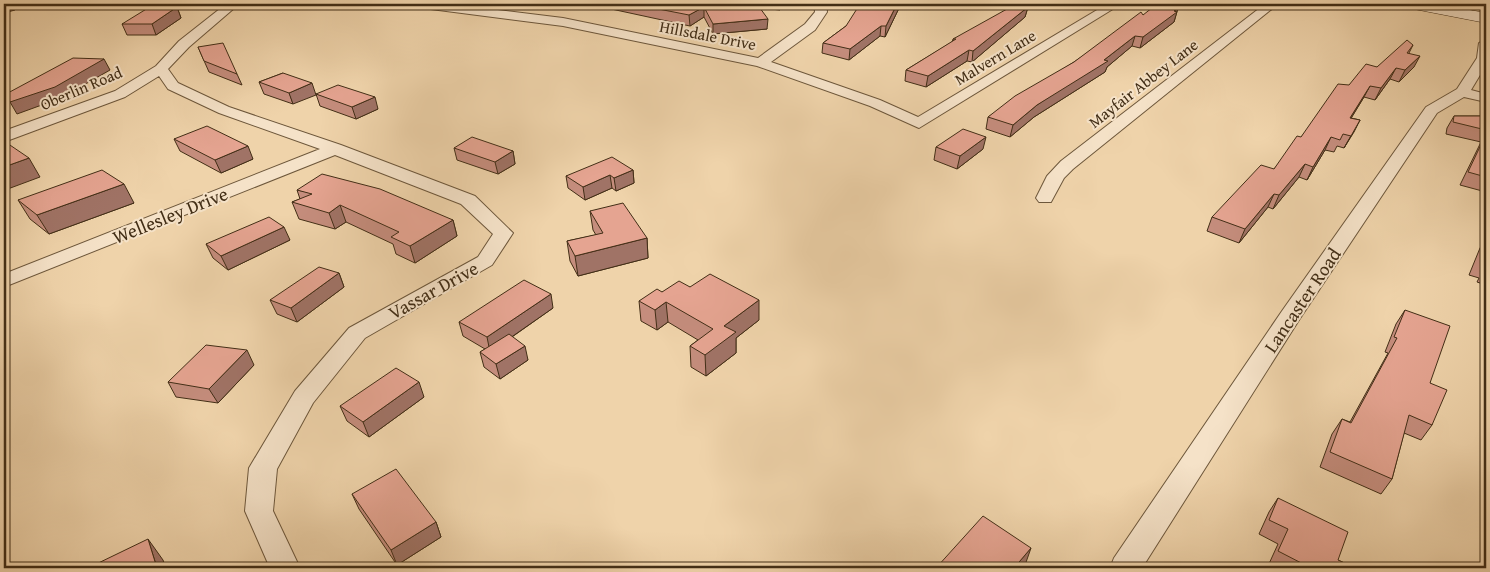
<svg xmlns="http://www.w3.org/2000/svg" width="1490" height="572" viewBox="0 0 1490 572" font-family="'Gentium Book Plus',serif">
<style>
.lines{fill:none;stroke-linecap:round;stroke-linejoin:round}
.street-casing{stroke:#6d573b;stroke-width:2}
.secondary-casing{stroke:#422e16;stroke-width:1}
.street{fill:#f5e2c8;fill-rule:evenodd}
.secondary{fill:#f5e2c8;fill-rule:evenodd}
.wall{fill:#c58d7d;stroke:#422e16}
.shaded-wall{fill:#a07366;stroke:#422e16}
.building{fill:#e5a491;stroke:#422e16}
.labels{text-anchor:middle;stroke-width:4;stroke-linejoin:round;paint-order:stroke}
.far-street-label{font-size:16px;fill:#422e16;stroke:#f5e2c8}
.street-label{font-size:19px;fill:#422e16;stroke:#f5e2c8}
</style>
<rect width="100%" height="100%" fill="#efd3aa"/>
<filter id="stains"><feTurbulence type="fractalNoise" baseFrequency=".004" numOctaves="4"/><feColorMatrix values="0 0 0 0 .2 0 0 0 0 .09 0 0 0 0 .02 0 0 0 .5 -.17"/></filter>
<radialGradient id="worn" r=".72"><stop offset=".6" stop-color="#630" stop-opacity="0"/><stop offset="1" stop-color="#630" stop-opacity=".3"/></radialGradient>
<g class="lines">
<defs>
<path id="street" d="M226,4H239L189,47L168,69L178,83L229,107L341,145L475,196L513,233L492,265L365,338L313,403L277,469L273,511L300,568H270L245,511L249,468L295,391L349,328L478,257L493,234L461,204L335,155L4,287V274L320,149L219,113L168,89L159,76L125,97L4,142V131L115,91L156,66L179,41Z
M417,4H449L563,18L758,58L805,24L815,12L814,4H826L827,12L815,30L771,62L880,100L918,117L1107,4H1121L919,128L870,106L757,66L563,26L423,8Z
M1265,4H1278L1073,169L1064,178L1051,202H1039L1036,198L1047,176L1061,161Z
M1486,39V65L1471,90L1486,94V102L1464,97L1437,113L1299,320L1142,568H1110L1114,558L1282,311L1426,107L1457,89L1477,58L1479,43Z"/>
<path id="secondary" d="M1406,4H1437L1486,13V23L1414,9Z"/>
</defs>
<use href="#street" class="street-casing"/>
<use href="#secondary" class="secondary-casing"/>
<use href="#street" class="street"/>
<use href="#secondary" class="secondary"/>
</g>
<path class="wall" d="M574,4H784L780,10L760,8L767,29L713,34L704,17L690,26L602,7L599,9Z
M901,4L885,37L880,36L849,60L822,53L823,43L846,26Z
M177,7L181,18L156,35H127L122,24Z
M1028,7L1025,17L972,62L967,61L926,87L905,81L906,70L952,42L953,39Z
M1178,8L1174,22L1140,48L1132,46L1107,67L1105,72L1034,117L1010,137L986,129L988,117L1074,62L1143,15Z
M1413,45L1409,53L1414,67L1399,82L1390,79L1375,100L1364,97L1351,118L1360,120L1344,148L1337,146L1334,152L1325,150L1307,180L1299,177L1273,209L1268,207L1239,243L1207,231L1212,217L1274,169L1301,137L1349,85L1377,67Z
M198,47L237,74L242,85L209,72Z
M283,73L293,104L264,94L259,82Z
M316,94L378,109L356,119L320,106Z
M1454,116H1486V192L1460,185L1481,142L1446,134L1447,128Z
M174,139L253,159L221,173L180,151Z
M936,147L983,149L957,169L934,160Z
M454,148L513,151L515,164L498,174L457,160Z
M633,170L634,183L616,191L612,188L585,200L568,188L566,176Z
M297,190L453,220L457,236L415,263L396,254L393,244L346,222L335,229L299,219L292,202L300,199Z
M18,200L134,203L49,234L30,219Z
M590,211L647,238L648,258L578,276L570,261L567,241L596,235L593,230Z
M1486,239V285L1477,282L1479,278L1469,275L1480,248Z
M290,240L228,270L213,258L206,244Z
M339,273L344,287L297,322L277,314L270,300Z
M690,287L759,320L736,338V353L706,376L691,367L690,346L698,340L668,322L657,330L641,321L639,301L662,292Z
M553,308L512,337L528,360L500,379L484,367L480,352L485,349L463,336L459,322Z
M1405,310L1430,383L1432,425L1421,440L1404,433L1392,479L1381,494L1320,467L1332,434L1342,419L1350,422L1388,353L1385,352L1396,324Z
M254,365L218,403L176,397L168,382Z
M424,397L369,437L347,421L340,406Z
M352,494L436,522L441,537L397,565L359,509Z
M1278,498L1338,560L1355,568H1273L1268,566L1278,544L1259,534L1269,512Z"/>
<path class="shaded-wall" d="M4,4H12L15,10L4,13Z
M598,4H602V7L599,9Z
M780,4H784L780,10Z
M897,4H901L885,37L886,26Z
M177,7L181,18L156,35L152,24Z
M704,7V17L690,26L689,15Z
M1028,7L1025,17L972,62L973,51Z
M1178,8L1174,22L1140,48L1143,37Z
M768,19L767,29L713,34V24Z
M881,26L880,36L849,60L850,49Z
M1135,36L1132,46L1107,67L1105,72L1034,117L1010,137L1013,125L1037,105L1104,60Z
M969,50L967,61L926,87L928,76Z
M1420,56L1414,67L1399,82L1405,70Z
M104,59L110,70L61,98L17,114L10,102Z
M1396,68L1390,79L1375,100L1381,88Z
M312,83L316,95L293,104L289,93Z
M1370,86L1364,97L1344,130L1350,118Z
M375,97L378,109L356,119L352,107Z
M1360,120L1354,132L1344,148L1351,136Z
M986,137L983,149L957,169L960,156Z
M1331,137L1325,150L1307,180L1313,167Z
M248,146L253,159L221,173L215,160Z
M513,151L515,164L498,174L495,162Z
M29,158L40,177L5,190L4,187V167Z
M1305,164L1299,177L1273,209L1279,195Z
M633,170L634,183L616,191L614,178Z
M610,175L612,188L585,200L583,187Z
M124,184L134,203L49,234L37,215Z
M1274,194L1268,207L1239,243L1245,229Z
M340,205L346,222L335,229L329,213Z
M453,220L457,236L415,263L410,246Z
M284,227L290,240L228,270L221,256Z
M647,238L648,258L578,276L575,256Z
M339,273L344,287L297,322L291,308Z
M551,294L553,308L490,352L487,337Z
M759,300V320L736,338V353L706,376L705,355L724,326Z
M666,302L668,322L657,330L655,310Z
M525,346L528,360L500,379L496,364Z
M247,350L254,365L218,403L209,389Z
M419,382L424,397L369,437L363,422Z
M436,522L441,537L397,565L391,550Z
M148,539L163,560L166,568H157Z
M1031,548L1024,568H1014Z"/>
<path class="building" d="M633,4H757L768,19L713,24L704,7L689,15Z
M860,4H897L886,26H881L850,49L823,43L846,26Z
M1016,4H1025L1028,7L973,51L969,50L928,76L906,70L956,39H953Z
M1157,4L1178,8L1174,11L1177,12L1143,37L1135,36L1104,60L1108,61L1037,105L1013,125L988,117L1015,96L1074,62L1141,12L1143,15Z
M177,7L152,24H122L148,8Z
M1407,40L1413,45L1407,53L1420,56L1405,70L1396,68L1381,88L1370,86L1350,118L1360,120L1351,136L1343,134L1340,140L1331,137L1313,167L1305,164L1279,195L1274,194L1245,229L1212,217L1261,165L1274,169L1297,136L1301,137L1338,84L1349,85L1366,64L1377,67Z
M223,43L237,74L204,61L198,47Z
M73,58L104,59L55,87L10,102L6,94Z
M283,73L312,83L289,93L259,82Z
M338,85L375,97L352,107L316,94Z
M1454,116H1486V130L1453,122Z
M207,126L248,146L215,160L174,139Z
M963,129L986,137L960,156L936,147Z
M1486,134V177L1468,172Z
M472,137L513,151L495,162L454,148Z
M4,141L29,158L4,167Z
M612,157L633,170L614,178L610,175L583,187L566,176Z
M102,170L124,184L37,215L18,200Z
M322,174L380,189L453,220L410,246L391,237L399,232L340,205L329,213L292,202L312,194L297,190Z
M623,203L647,238L575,256L567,241L603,233L590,211Z
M269,217L284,227L221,256L206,244Z
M1486,246V256L1483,255Z
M319,267L339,273L291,308L270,300Z
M710,274L759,300L724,326L736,332L705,355L690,346L713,329L666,302L655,310L639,301L657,289L662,292L679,281L690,287Z
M524,280L551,294L487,337L459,322Z
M1405,310L1450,326L1430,383L1447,390L1432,425L1409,415L1392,479L1330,452L1342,419L1351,423L1397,338L1394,337Z
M509,334L525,346L496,364L480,352Z
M206,345L247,350L209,389L168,382Z
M396,368L419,382L363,422L340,406Z
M396,469L436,522L391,550L352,494Z
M1278,498L1348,532L1338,560L1355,568H1311L1278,551L1288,529L1269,520Z
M983,516L1031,548L1014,568H936Z
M148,539L157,568H88Z"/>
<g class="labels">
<g class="far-street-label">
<text transform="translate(708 35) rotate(11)" y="6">Hillsdale Drive</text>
<text transform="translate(995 57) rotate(-31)" y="6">Malvern Lane</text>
<text transform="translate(1143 83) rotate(-38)" y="6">Mayfair Abbey Lane</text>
<text transform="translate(81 88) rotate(-23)" y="6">Oberlin Road</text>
</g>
<g class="street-label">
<text transform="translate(170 215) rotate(-22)" y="7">Wellesley Drive</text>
<text transform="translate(433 290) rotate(-29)" y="7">Vassar Drive</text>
<text transform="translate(1302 300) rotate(-56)" y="7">Lancaster Road</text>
</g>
</g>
<rect width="1490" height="572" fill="none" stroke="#efd3aa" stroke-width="20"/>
<rect x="5" y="5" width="1480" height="562" fill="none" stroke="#422e16" stroke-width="2.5"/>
<rect x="10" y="10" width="1470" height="552" fill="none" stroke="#422e16"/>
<rect width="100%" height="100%" filter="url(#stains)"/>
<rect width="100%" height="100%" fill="url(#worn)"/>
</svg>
